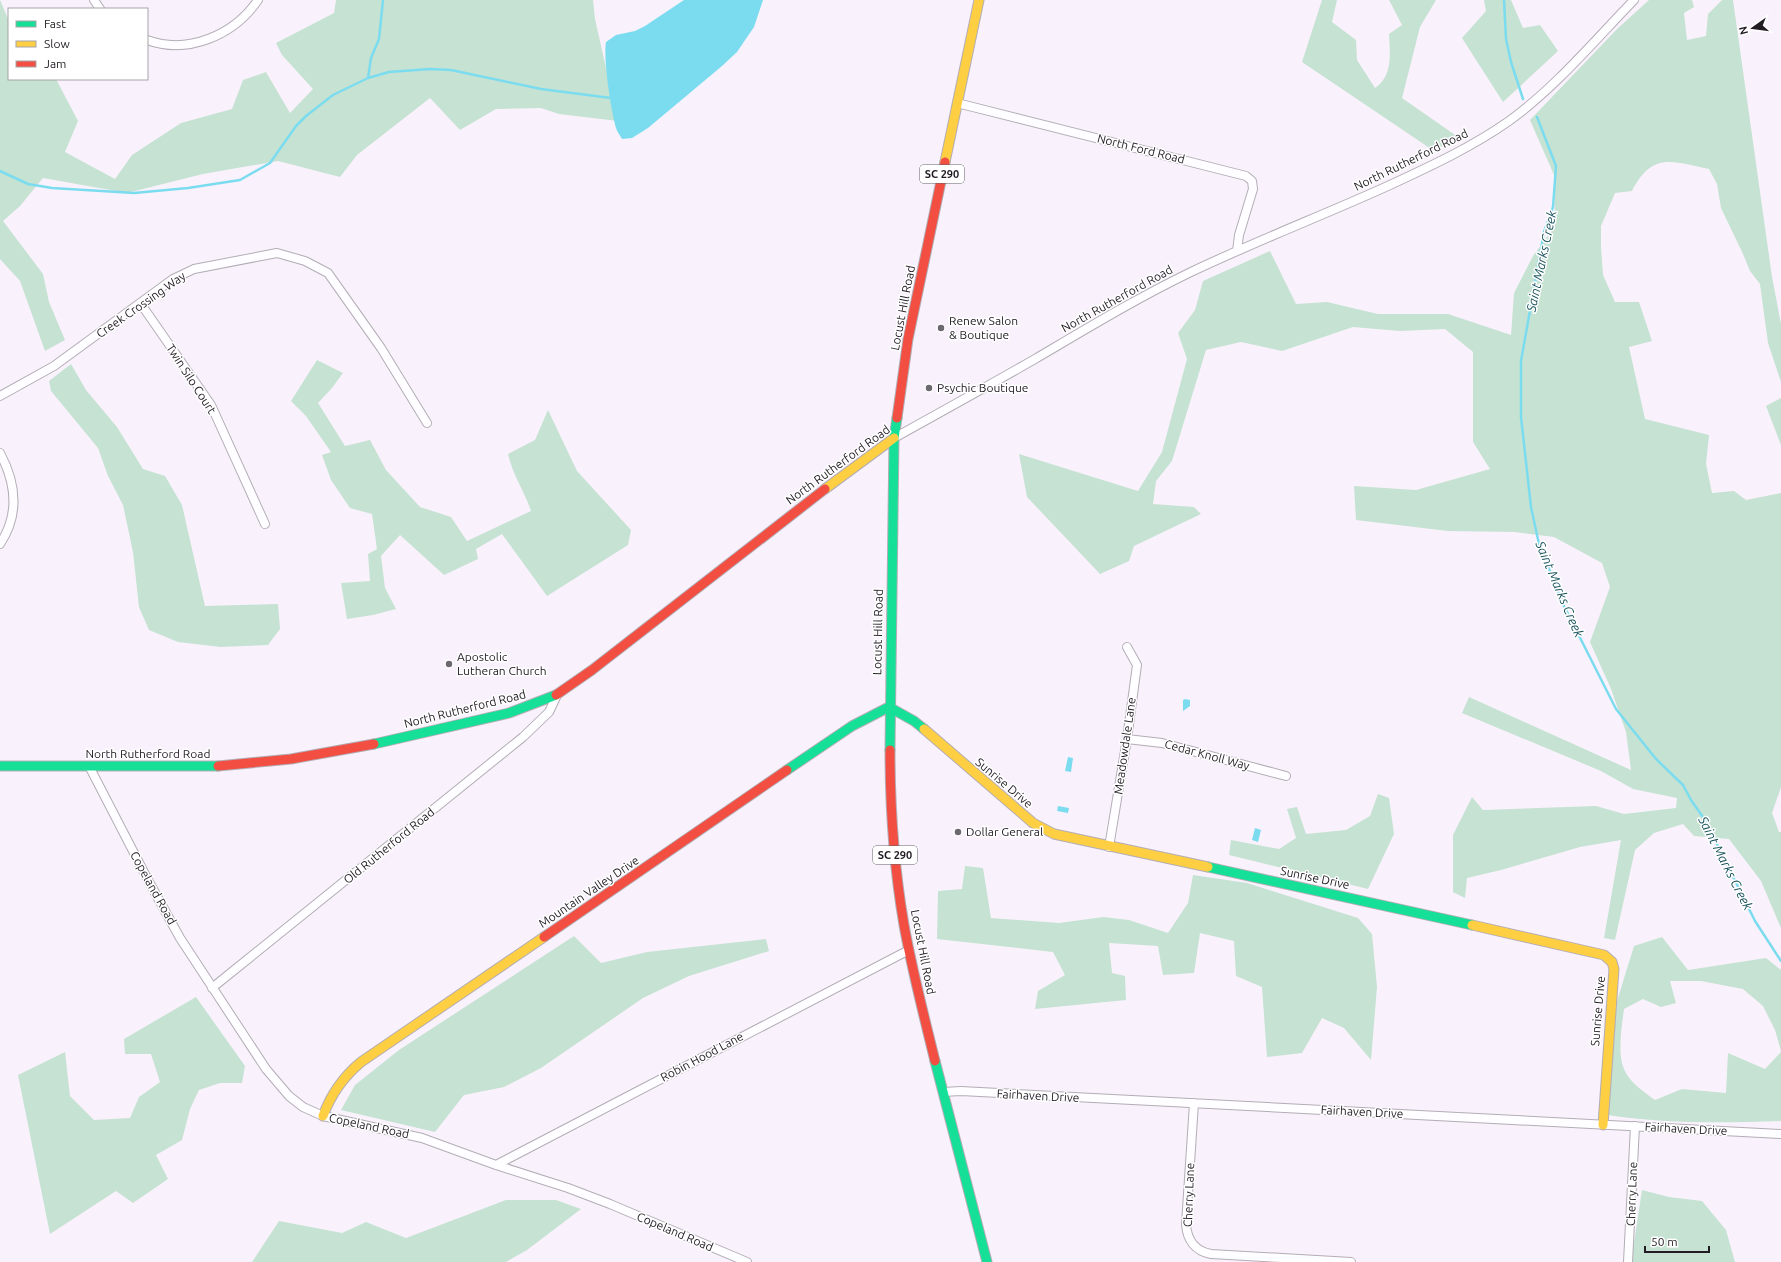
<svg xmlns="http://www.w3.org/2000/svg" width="1781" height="1262" viewBox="0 0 1781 1262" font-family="Ubuntu,sans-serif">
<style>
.green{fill:#c6e2d2}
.water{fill:#7cdcef}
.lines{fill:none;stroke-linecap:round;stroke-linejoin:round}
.stream{stroke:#7cdcef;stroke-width:2.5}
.street-casing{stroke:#b3adb5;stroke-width:10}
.fast-casing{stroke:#b3adb5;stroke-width:11}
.slow-casing{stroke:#b3adb5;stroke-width:11}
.jam-casing{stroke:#b3adb5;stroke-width:11}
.street{stroke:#fefdff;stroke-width:8}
.fast{stroke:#16e098;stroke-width:9}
.slow{stroke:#ffcf43;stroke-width:9}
.jam{stroke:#f24e42;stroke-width:9}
.poi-dot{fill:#6d676f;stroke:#fff;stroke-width:1.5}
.labels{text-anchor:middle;stroke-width:3;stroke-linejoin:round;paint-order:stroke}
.shield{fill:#fff;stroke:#646065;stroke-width:1}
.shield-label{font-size:11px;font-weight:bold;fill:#211c23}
.street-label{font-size:12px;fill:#211c23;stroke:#fff}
.poi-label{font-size:12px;fill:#211c23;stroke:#fff;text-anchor:start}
.water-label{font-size:13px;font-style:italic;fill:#1a535d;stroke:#fff}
</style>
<rect width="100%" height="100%" fill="#f9f2fc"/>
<path class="green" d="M0,0L9,21V79H56L78,121L65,152L115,179L132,155L181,123L232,109L243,80L266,72L290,113L313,89L282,55L276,43L334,13L336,0H593L595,19L618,121L559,114L541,108L496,109L460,130L430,98L357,155L340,177L278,161L203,174L127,193L43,178L20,206L3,221L43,274L49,302L65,340L45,351L20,281L0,259Z
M1322,0H1337L1332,22L1356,40L1357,60L1375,88C1393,76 1390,54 1389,34L1402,25L1389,0H1436L1420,27L1402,98L1458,137L1434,151L1302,62Z
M1484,0H1511L1523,28L1540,25L1558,51L1503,102L1462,38L1486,11Z
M1649,0H1692L1694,7L1684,13L1687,40L1706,36L1708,14L1722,0H1733L1772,277L1781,324V382L1768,343L1760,284L1750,271L1743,254L1721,208L1717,184L1709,169C1672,162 1653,151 1632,191L1615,193L1601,226V247L1603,275L1615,302H1639L1652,341L1629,347L1645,419L1709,435L1706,464L1712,493L1734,491L1746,500L1781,493V787L1772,813L1779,832H1781V928L1761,881L1729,839L1694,836L1683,824L1654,833L1635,850L1615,940L1604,938L1621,840L1580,847L1501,870L1467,878L1465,898L1453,892V835L1472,797L1483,810L1596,806L1624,814L1676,808L1677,798L1633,789L1601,771L1462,713L1469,697L1631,770L1626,732L1611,689L1590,642L1610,587L1602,563L1554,537L1515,532L1448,531L1356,520L1354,486L1416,490L1490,469L1473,442V352L1445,329L1400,331L1353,327L1282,351L1241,342L1206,350L1172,461L1156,481L1153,504L1194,507L1201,514L1134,546L1129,561L1100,574L1027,497L1019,454L1138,491L1162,452L1187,359L1178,333L1195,310L1203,281L1270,251L1296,304L1327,302L1378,314H1448L1511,335L1514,293L1533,256L1555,226L1554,175L1530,120L1617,29Z
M317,360L343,373L332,388L318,403L345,446L370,440L386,470L420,507L451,517L467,541L531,511C524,490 513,476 508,454L535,440L548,410L577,471L631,530L628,545L547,596L502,534L476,549L478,559L444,575L400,535L381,556L385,588L396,609L373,615L347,619L341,583L370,581L368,554L377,549L372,514L350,508L331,480L322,455L331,452L306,416L291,401Z
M71,364L86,390L117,427L143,469L165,476L182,505L205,606L278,604L280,629L268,645L221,647L178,642L149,630L139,607L133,552L123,505L108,476L98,448L51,391L49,381Z
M1781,398V445L1766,406Z
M1378,794L1389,798L1394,834L1368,889L1229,855L1231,840L1279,849L1296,838L1287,809L1297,807L1306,834L1346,830L1370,816Z
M965,866L983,868L991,918L1059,923L1103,917L1129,920L1168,933L1188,903L1193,875L1247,883L1358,918L1372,934L1377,987L1371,1060L1344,1028L1322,1018L1302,1053L1267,1057L1262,987L1236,976L1234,941L1200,933L1194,973L1163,975L1158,946L1109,943L1112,973L1125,976L1126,1000L1035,1009L1038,991L1065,975L1053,952L937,939L938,891L962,889Z
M574,936L601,963L647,952L766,939L769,951L689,976L643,998L541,1068L504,1087L464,1095L435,1132L341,1110L355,1085L399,1050Z
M1662,937L1688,970L1766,958L1781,970V1051L1775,1030L1763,1006L1743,989L1701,981H1670L1676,1003L1661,1007L1643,999L1624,1009C1622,1025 1617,1054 1624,1069C1629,1082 1644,1092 1655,1100L1682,1089L1726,1093L1728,1053L1765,1069L1781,1052V1121C1723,1123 1666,1124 1608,1115L1617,1001L1634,946Z
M196,997L245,1066L242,1083H220L199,1090L190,1109L182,1140L156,1155L168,1179L133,1203L116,1191L50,1234L18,1075L65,1052L70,1096L94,1120L130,1118L139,1097L160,1082L151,1054H125L124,1039Z
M1642,1190L1669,1197L1702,1201L1726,1230L1735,1262H1631Z
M506,1200H556L581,1209L527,1250L506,1262H252L279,1221L342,1233L366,1222L406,1238Z"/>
<path class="water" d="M684,0H763L754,27L737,52L722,66L648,128L632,138L622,139C620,135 617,132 616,128C611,110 603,59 606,42L616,35L635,31L645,26Z
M1185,699L1190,700V706L1183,711V700Z
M1068,757L1073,758L1071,772L1065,771Z
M1058,806L1069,808L1068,813L1057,811Z
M1255,828L1261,830L1258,842L1252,840Z"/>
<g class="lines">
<path class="stream" d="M1504,0L1506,39L1511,62L1523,99
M368,78L371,58L379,39L383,0
M1537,117L1556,166L1553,207L1544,232L1521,361V417L1531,507L1539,544L1564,606L1616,709L1656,759L1683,785L1691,800L1705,820L1755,921L1781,961
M0,171L28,184L52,188L134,193L188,188L240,180L270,163L296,126L306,116L333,95L368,78L389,72L430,69L451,70L541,89L611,98"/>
<defs>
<path id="street" d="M94,0L100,9
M147,40C188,55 234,35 258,0
M957,103L1246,176L1252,181L1253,189L1239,235L1237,251
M141,304L211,405L265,524
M0,396L54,366L173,279L194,269L277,253L305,261L328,273L381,348L427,423
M894,438C941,412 988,386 1035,359C1086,329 1137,298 1191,272C1256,241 1324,215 1390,185C1431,166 1472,147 1509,121C1556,87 1594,41 1634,0
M0,453C16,483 20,514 0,544
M1127,739L1162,743L1286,776
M89,766L148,880L180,938L266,1069L289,1096L303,1107L323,1116L422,1138L496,1165L568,1188L610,1204L747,1262
M1109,847L1127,739L1137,665L1127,647
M212,988L523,737L549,712L557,695
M943,1092L961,1091L1781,1134
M1194,1103L1186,1224C1187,1240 1195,1251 1211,1254L1351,1262
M496,1165L909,950
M1628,1262L1635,1126"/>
<path id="fast" d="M374,744L509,713L556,695
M890,750L894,438L897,418
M0,766H218
M787,770L852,726L889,707L914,721L924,729
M1208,867L1472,925
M935,1061L987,1262"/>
<path id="slow" d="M945,162L979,0
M825,489L894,438
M924,729L1033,823L1054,834L1208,867
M1472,925L1604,955L1612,962L1614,969L1603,1125
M323,1116C331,1094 343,1077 361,1062L544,937"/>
<path id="jam" d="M897,418L908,339L945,162
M556,695L592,670L825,489
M890,750C890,808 894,867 904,925C912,970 924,1016 935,1061
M218,766L291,759L374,744
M544,937L787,770"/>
</defs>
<use href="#street" class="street-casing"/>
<use href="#fast" class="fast-casing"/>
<use href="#slow" class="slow-casing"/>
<use href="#jam" class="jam-casing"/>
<use href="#street" class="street"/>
<use href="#fast" class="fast"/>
<use href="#slow" class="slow"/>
<use href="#jam" class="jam"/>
</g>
<g class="poi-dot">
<circle cx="941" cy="328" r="4"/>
<circle cx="929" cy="388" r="4"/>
<circle cx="449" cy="664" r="4"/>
<circle cx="958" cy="832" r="4"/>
</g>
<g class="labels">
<g class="shield">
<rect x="920" y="165" width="44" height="18" rx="3"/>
<rect x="873" y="846" width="44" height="18" rx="3"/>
</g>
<g class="shield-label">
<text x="942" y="178">SC 290</text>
<text x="895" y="859">SC 290</text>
</g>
<g class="street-label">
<text transform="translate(1141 149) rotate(14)" y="4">North Ford Road</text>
<text transform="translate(1411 160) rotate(-26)" y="4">North Rutherford Road</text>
<text transform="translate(1117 299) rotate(-29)" y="4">North Rutherford Road</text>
<text transform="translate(141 305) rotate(-35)" y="4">Creek Crossing Way</text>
<text transform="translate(903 308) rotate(-79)" y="4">Locust Hill Road</text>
<text transform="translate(191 379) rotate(57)" y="4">Twin Silo Court</text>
<text transform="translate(838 465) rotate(-36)" y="4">North Rutherford Road</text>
<text transform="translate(878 632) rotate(-89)" y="4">Locust Hill Road</text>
<text transform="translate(465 709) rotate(-14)" y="4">North Rutherford Road</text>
<text transform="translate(1125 746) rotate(-82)" y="4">Meadowdale Lane</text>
<text x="148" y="758">North Rutherford Road</text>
<text transform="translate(1207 755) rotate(15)" y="4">Cedar Knoll Way</text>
<text transform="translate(1004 783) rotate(40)" y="4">Sunrise Drive</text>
<text transform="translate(389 846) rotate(-39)" y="4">Old Rutherford Road</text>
<text transform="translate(1315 878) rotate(12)" y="4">Sunrise Drive</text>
<text transform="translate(153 888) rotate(61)" y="4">Copeland Road</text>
<text transform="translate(589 892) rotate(-34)" y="4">Mountain Valley Drive</text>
<text transform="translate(923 952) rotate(79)" y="4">Locust Hill Road</text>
<text transform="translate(1598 1011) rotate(-85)" y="4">Sunrise Drive</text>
<text transform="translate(702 1057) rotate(-28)" y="4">Robin Hood Lane</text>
<text transform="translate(1038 1096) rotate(3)" y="4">Fairhaven Drive</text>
<text transform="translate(1362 1112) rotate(3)" y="4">Fairhaven Drive</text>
<text transform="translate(369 1126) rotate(12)" y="4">Copeland Road</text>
<text transform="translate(1686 1129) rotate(3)" y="4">Fairhaven Drive</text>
<text transform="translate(1632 1194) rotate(-88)" y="4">Cherry Lane</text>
<text transform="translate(1189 1195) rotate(-88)" y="4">Cherry Lane</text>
<text transform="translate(675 1232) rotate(23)" y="4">Copeland Road</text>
</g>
<g class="poi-label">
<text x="949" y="325">Renew Salon<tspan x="949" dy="14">&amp; Boutique</tspan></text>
<text x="937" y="392">Psychic Boutique</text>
<text x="457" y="661">Apostolic<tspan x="457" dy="14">Lutheran Church</tspan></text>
<text x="966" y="836">Dollar General</text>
</g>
<g class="water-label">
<text transform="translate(1541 261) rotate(-78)" y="5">Saint Marks Creek</text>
<text transform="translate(1560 589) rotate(67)" y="5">Saint Marks Creek</text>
<text transform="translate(1726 863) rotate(63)" y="5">Saint Marks Creek</text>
</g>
</g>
<rect x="8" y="8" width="140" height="72" fill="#ffffff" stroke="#a6a4a7"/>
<rect x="16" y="21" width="20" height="6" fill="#16e098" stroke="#a6a4a7"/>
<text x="44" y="28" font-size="12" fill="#211c23">Fast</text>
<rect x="16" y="41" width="20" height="6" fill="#ffcf43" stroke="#a6a4a7"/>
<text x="44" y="48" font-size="12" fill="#211c23">Slow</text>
<rect x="16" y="61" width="20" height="6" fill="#f24e42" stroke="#a6a4a7"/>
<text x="44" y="68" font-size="12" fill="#211c23">Jam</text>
<g transform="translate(1753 28) rotate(256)" stroke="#ffffff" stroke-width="3" paint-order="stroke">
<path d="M0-3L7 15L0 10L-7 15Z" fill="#211c23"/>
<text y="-6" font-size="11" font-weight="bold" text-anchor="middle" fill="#211c23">N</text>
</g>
<path d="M1645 1246v6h64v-6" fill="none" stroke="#211c23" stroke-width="2"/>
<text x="1651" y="1246" font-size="12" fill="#211c23" stroke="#ffffff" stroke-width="3" paint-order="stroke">50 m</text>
</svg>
